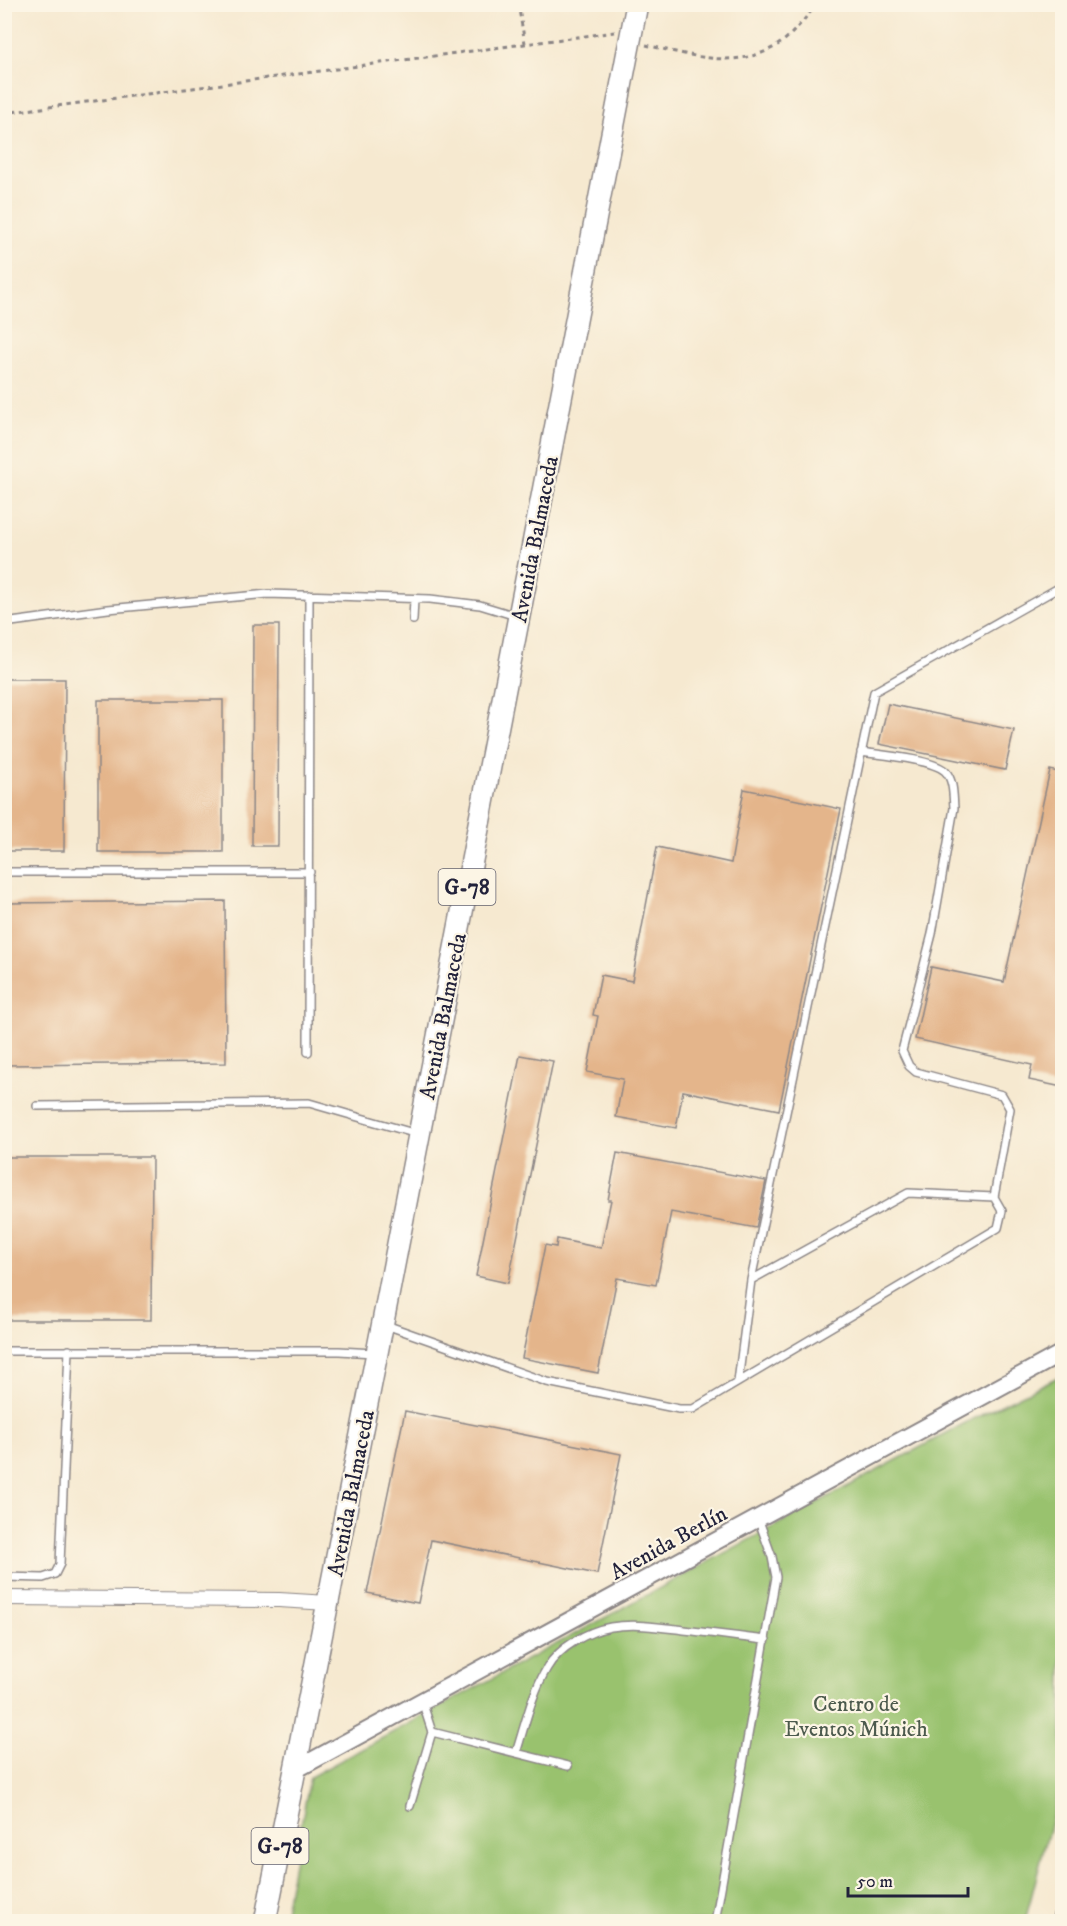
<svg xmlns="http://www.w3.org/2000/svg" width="1067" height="1926" viewBox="0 0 1067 1926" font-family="'IM FELL DW Pica',serif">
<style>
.green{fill:#99c26e;stroke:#5e7254;stroke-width:1.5}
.building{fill:#e4b58b}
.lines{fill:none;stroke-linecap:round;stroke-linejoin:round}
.service-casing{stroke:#8c8686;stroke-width:10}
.minor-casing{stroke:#8c8686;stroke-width:16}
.tertiary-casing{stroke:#8c8686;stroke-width:20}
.primary-casing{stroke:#8c8686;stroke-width:24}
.path{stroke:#8c8686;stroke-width:3;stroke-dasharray:4.5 4.5;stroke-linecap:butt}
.service{stroke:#fff;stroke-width:7}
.minor{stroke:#fff;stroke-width:14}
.tertiary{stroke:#fff;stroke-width:16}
.primary{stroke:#fff;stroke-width:21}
.rail{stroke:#22223b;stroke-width:4.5}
.labels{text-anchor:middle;stroke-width:4.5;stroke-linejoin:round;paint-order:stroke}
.shield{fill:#fcf5e5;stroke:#63616e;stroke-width:1.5}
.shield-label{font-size:21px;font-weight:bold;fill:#22223b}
.street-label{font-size:22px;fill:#22223b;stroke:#fcf5e5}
.park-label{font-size:22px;fill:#4c5a4d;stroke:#fcf5e5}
</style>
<rect width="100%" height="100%" fill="#fcf5e5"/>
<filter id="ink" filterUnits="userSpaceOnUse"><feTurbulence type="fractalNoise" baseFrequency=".0167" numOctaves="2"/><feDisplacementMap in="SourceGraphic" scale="12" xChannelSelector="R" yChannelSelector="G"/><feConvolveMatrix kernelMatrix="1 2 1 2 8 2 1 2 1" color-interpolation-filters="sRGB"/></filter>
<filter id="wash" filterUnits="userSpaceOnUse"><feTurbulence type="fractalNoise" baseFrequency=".008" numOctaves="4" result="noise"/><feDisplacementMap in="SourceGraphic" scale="24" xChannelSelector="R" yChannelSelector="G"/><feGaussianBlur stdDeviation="1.35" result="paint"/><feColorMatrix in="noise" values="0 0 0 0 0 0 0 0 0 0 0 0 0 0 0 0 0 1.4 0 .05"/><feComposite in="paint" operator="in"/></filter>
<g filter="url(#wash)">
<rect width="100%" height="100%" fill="#f6e9d0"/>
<path class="green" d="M1062,1375V1780L1025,1921L283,1922L310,1777L967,1422Z"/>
<g id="blocks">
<path class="building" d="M253,625H279L278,846H252Z
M4,679H65L64,851H4Z
M98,700H223V852H98Z
M888,704L1014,730L1005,770L879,744Z
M1050,770L1062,773V1087L1029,1080L1032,1065L915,1039L931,967L1004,982Z
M744,789L841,809L779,1110L683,1091L676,1128L616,1117L623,1079L587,1072L598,1016L593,1015L601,975L632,981L657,847L731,863Z
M225,901L226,1063L4,1065V903Z
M520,1055L553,1061L508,1283L476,1276Z
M617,1153L766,1181L756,1228L671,1212L656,1285L617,1278L598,1373L522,1358L545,1245L556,1247L557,1239L601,1248L611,1200H608Z
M4,1157H152L151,1320H4Z
M405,1411L621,1454L597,1574L431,1540L418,1603L367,1593Z"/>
</g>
</g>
<g filter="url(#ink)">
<use href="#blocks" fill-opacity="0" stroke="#8c8686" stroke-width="1.5"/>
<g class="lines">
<defs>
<path id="service" d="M413,620L414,599
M4,623L108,609L268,594L430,599L480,605L516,616
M4,872H310
M308,1052L309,595
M37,1106L309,1103L417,1134
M751,1280L874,692L1062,586
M386,1325L547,1382L679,1409H693L998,1228L1002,1211L994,1197L1010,1109L1002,1095L916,1072L909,1066L902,1051L932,934L954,808C953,796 954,780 945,771C931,759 881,755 861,752
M4,1351H339L374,1353
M738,1382L751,1280L908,1193L994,1197
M4,1577L43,1578L55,1574L60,1564L69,1350
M432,1732L568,1766
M516,1753C525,1725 532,1693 547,1668C559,1647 588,1631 611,1627C635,1623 660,1627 684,1630C711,1633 739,1637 766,1640
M410,1806L432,1732L422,1701
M715,1922L776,1577L772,1557L758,1518"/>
<path id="minor" d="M4,1598L279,1600L328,1603"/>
<path id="tertiary" d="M295,1770L1062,1353"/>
<path id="primary" d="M265,1922L377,1353L637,4"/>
</defs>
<use href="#service" class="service-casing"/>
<use href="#minor" class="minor-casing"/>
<use href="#tertiary" class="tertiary-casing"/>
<use href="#primary" class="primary-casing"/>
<path class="path" d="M518,4L525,43
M646,45C689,55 741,72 782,42C795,32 806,17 817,4
M4,113L615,32"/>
<use href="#service" class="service"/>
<use href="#minor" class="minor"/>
<use href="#tertiary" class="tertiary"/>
<use href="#primary" class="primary"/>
<path class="rail" d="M1053,1922L1062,1883"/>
</g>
</g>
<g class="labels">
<g class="shield">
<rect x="438.5" y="869" width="57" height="36" rx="4.5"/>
<rect x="251.5" y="1828" width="57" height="36" rx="4.5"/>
</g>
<g class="shield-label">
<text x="467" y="894">G-78</text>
<text x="280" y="1853">G-78</text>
</g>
<g class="street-label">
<text transform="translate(534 539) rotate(-79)" y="8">Avenida Balmaceda</text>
<text transform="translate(442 1016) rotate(-79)" y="8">Avenida Balmaceda</text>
<text transform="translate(350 1493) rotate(-79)" y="8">Avenida Balmaceda</text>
<text transform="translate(668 1542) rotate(-29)" y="8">Avenida Berlín</text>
</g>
<g class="park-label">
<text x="856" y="1711">Centro de<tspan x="856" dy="25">Eventos Múnich</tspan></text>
</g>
</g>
<rect width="1067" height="1926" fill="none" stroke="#fcf5e5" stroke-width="24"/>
<path d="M848 1887v9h120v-9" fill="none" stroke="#22223b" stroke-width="3"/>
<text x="857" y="1887" font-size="18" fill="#22223b" stroke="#fcf5e5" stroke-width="4.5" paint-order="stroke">50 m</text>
</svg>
